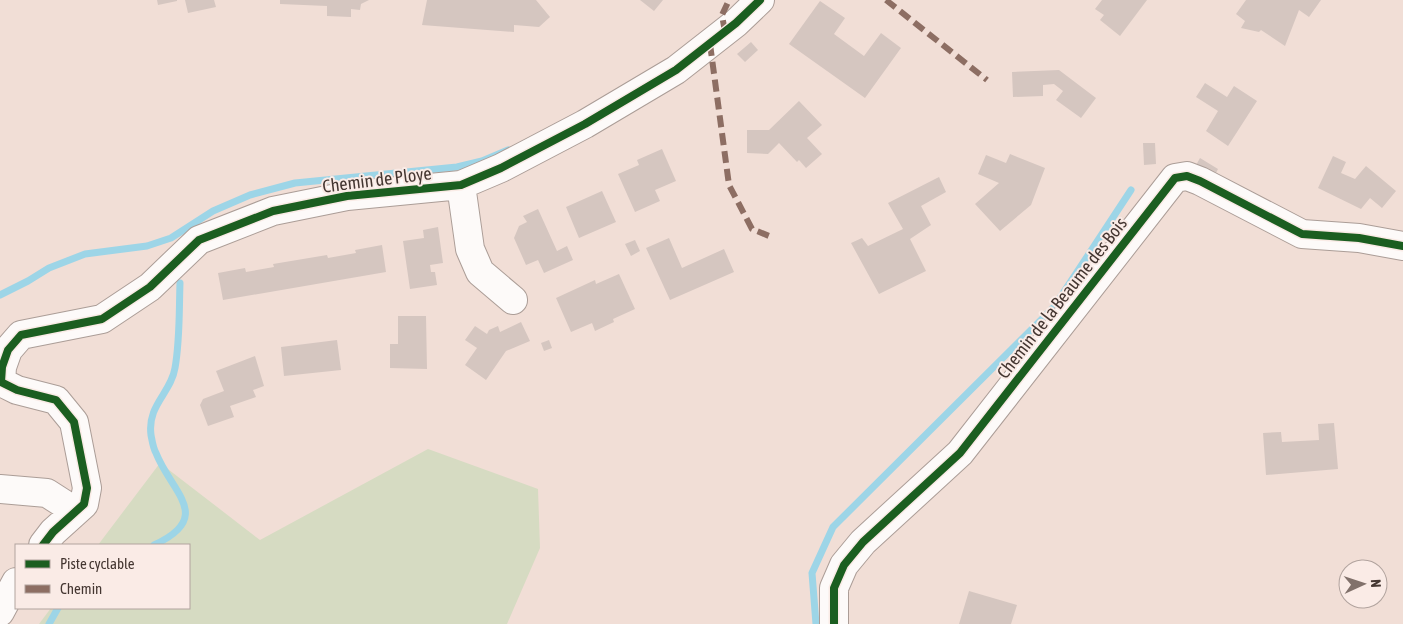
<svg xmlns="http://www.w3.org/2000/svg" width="1403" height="624" viewBox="0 0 1403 624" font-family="'Asap Condensed',sans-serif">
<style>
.green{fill:#d6dbc2}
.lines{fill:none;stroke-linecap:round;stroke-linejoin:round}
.stream{stroke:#9dd5e7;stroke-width:7}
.building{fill:#d5c6c0}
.minor-casing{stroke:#ab9d97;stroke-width:30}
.minor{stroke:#fdfaf9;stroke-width:28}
.quiet{stroke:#8d6e63;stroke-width:6;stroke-dasharray:12 6;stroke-linecap:butt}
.cycleway-casing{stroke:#faebe6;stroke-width:11}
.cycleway{stroke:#1b5e20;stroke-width:8}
.labels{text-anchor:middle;stroke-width:4;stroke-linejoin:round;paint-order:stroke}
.street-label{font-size:18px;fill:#443631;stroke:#faebe6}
</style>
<rect width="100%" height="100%" fill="#f1ded6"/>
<path class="green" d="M428,449L538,489L540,548L507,624H39L51,608H189V545H98L160,463L260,540Z"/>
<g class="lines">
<path class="stream" d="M0,295L28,281L49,268L85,254L147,246L171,238L213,211L250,195L295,183L457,167L482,161L508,150
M154,545C215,517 171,492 156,453C153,448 152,440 151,435C147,405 171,393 175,368C180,340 179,311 180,283
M49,624L58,608
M816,624L812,573L833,527L1054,307L1131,190"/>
</g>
<path class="building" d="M157,0H177V1L158,5Z
M185,0H214L216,7L188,13Z
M280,0H369L361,4L360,10L351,9V17L327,16V6L280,4Z
M427,0H536L550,17L539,27L514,25V32L422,25Z
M640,0H663L654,11Z
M1102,0H1147L1120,36L1100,20L1104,15L1095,9Z
M1246,0H1321L1309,17L1299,10L1285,46L1261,30L1259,32L1241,28L1245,21L1236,14Z
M820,1L845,18L834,34L864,56L881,33L901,48L865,98L789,44Z
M751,42L758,50L745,62L737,54Z
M1059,70L1096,98L1081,118L1056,100L1063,91L1054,84L1043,85V96L1013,97L1012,72Z
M1205,83L1227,97L1234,86L1257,101L1228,146L1206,131L1218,111L1196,97Z
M799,101L822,125L807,138L822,154L806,168L799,160L797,162L779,143L768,154L747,153V130H769Z
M1143,143H1155L1156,164L1144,165Z
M662,149L676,181L655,190L660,201L635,212L618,174L639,165L637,160Z
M1010,154L1045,168L1031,205L1000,231L975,204L999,183L978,174L986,155L1006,163Z
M1333,156L1346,162L1341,173L1355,179L1366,166L1396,191L1382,208L1370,198L1361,209L1318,188Z
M1200,158L1218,169L1214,177L1195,167Z
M939,177L946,192L921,206L931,225L910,239L926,271L879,294L851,243L862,238L868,246L903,229L888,203Z
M602,191L616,222L579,238L566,207Z
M538,209L557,251L567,246L573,260L544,273L538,260L526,265L514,238L519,226L527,222L523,216Z
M438,227L443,263L430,265L431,272H435L437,285L410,289L403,241L424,238L423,230Z
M669,238L682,268L724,249L734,272L670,300L646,248Z
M635,240L640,251L631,256L625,244Z
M382,245L386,272L223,300L218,273L245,268L246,272L274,267L273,264L327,255L328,258L356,253L355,250Z
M619,274L635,309L613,319L614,322L595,331L592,323L571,332L556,298L595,280L596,284Z
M398,316H426L427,369L390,368V344H398Z
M521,322L530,341L506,351L486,380L465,365L477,348L465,340L475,326L487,334L489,330L498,326L500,332Z
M337,340L341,370L284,376L281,347Z
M549,340L552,348L544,351L541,343Z
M255,356L264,386L253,390L256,397L230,406L234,417L208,426L200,405L203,399L224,391L216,371Z
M1334,423L1338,469L1266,475L1263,433L1281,432L1282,442L1319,440L1318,424Z
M969,591L1017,605L1011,624H959Z"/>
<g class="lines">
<defs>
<path id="minor" d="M461,185L470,249L480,272L513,300
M0,489L47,493L75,511
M43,545L53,532L84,504L87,488L74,422L56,400L17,390L1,382L2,367L8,350L21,335L102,319L150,287L199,240L273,211L347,196L461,185L501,168L585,124L676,70L736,23L760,0
M0,612L16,582
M834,624V588L844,565L863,542L960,453L1175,178L1187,176L1200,181L1302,234L1359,238L1403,246"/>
</defs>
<use href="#minor" class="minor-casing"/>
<use href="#minor" class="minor"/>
<path class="quiet" d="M886,0L987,80
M725,32L722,15L729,0
M710,44L729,185L752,229L769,236"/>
<defs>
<path id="cycleway" d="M43,545L53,532L84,504L87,488L74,422L56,400L17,390L1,382L2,367L8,350L21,335L102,319L150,287L199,240L273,211L347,196L461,185L501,168L585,124L676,70L736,23L760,0
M834,624V588L844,565L863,542L960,453L1175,178L1187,176L1200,181L1302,234L1359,238L1403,246"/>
</defs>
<use href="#cycleway" class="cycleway-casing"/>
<use href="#cycleway" class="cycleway"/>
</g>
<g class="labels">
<g class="street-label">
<text transform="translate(377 180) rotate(-7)" y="6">Chemin de Ploye</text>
<text transform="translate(1062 298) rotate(-52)" y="6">Chemin de la Beaume des Bois</text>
</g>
</g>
<rect x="15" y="544" width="175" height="65" fill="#faebe6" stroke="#b1a39e"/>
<rect x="25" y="560" width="25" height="8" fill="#1b5e20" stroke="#b1a39e"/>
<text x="60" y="569" font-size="15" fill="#443631">Piste cyclable</text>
<rect x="25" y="585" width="25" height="8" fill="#8d6e63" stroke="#b1a39e"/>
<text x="60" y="594" font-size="15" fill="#443631">Chemin</text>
<g transform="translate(1363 584) rotate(87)"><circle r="24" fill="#faebe6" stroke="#b1a39e"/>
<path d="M0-4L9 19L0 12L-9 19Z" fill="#81716b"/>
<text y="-8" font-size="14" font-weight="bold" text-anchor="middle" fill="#443631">N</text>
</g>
</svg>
